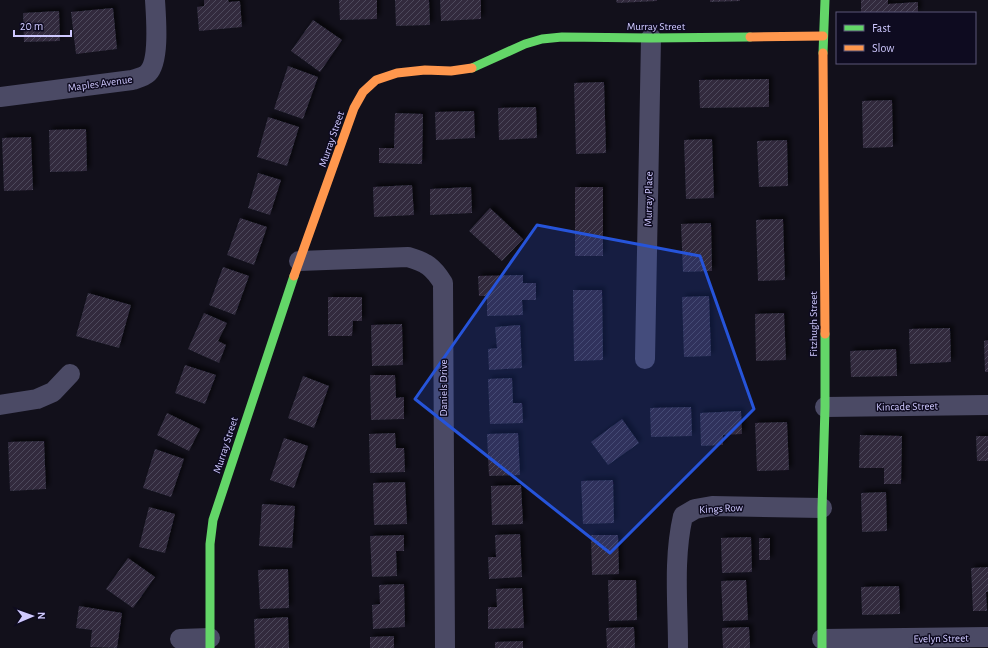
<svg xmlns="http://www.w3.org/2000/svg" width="988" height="648" viewBox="0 0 988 648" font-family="'Alegreya Sans',sans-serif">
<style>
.building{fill:url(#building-hatch);filter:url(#shadow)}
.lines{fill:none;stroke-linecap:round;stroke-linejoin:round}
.street{stroke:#4b4a65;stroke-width:20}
.fast{stroke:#63d668;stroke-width:9}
.slow{stroke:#ff974d;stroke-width:9}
.marked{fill:#2654da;fill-opacity:0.2;stroke:#2654da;stroke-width:3;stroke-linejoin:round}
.labels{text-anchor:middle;stroke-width:3;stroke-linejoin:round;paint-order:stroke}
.street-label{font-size:11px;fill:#cfc9ff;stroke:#0e0b20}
</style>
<defs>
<pattern id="building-hatch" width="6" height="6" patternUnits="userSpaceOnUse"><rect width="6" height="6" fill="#302c3e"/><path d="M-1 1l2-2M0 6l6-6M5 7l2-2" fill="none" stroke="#4d495b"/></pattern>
<filter id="shadow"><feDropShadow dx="3.5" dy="-3.5" stdDeviation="2" flood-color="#0009"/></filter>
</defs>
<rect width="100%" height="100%" fill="#12101b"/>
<path class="building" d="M204,0H228L229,2L240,1L242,27L199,31L197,7L204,6Z
M339,0H377V19L340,20Z
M395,0H429L430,25L396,26Z
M440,0H481V19L441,21Z
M616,0H657V1L617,3Z
M710,0H740V1L710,2Z
M861,0H888V4L918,2V13H861Z
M113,8L117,49L76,54L71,12Z
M59,11L60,41L24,42L23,13Z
M313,20L342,40L320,72L291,51Z
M288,66L318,77L303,119L274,109Z
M769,79V107L700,108L699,80Z
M604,82L606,153L576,154L574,83Z
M892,100L893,147L863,148L862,101Z
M536,107L537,138L499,140L498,108Z
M474,111L475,138L436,140L435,112Z
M395,113L423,114L422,164L379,163V148H394Z
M268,117L299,127L287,166L257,157Z
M86,129L87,171L50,172L49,130Z
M31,137L33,190L4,191L2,138Z
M712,139L714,198L686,199L684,140Z
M787,140L788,186L759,187L757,141Z
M258,173L281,180L270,215L248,208Z
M412,185L414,215L374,217L373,187Z
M471,187L472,213L430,215V189Z
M575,187H603V256H575Z
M490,208L523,239L502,261L469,231Z
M240,218L267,227L254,265L227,255Z
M783,219L785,280L758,281L756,220Z
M711,223L712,271L683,272L681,224Z
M223,267L249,276L235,315L209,305Z
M523,275V283H536V300H522L523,315L487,316V296H479L478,276Z
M573,290H602L603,360L574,361Z
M88,293L131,305L119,348L76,336Z
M709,296L711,356L684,357L682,297Z
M328,297H362V321H353L352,336H328Z
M204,313L227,323L218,341L226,345L219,363L188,349Z
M784,313L786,360L756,361L755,314Z
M402,324L403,365L372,366L371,325Z
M520,325L522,368L489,370L488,349L497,348L495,327Z
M950,328L951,362L910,364L909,329Z
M988,340V372H985L984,341Z
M896,349L897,376L851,377L850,351Z
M185,365L216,375L205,404L175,393Z
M370,375H395L396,398L404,397V419L371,420Z
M303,376L329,386L314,428L288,418Z
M512,378L513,403H522L523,423L490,424L488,379Z
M691,407L692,436L651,437L650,408Z
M741,411L742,434L723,435V445L701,446L700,413Z
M167,413L200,429L189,451L157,435Z
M622,419L639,443L608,465L591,442Z
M787,422L789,470L757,471L755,423Z
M395,433L396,448H404L405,472L370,473L369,434Z
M518,433L520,475L489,476L487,434Z
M860,435L902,436L901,484H884V468H859Z
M976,436H988V461H977Z
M284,438L308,446L294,488L270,480Z
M44,441L46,489L10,491L8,442Z
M155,449L184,459L171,497L143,488Z
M613,480L614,523L583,524L581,481Z
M405,482L407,524L374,525L373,483Z
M521,485L523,524L492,525L491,486Z
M886,492L887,531L862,532L861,493Z
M262,504L295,506L292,548L259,546Z
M149,507L175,514L165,553L139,547Z
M520,534L522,577L489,579L488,557H496L495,535Z
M404,535V551H396L397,576L372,577L370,536Z
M591,535H618L619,574L592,575Z
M751,537L752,572L722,573L721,538Z
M759,538H770V560H759Z
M128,558L155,577L133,608L106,589Z
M988,567V592H986L987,611H973L971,568Z
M288,569L289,608L260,609L258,570Z
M608,580H636L637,620L609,621Z
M746,580L748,620L723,621L721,581Z
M404,584L405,627L373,629L372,605L380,604L379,585Z
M899,586L900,614L862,615L861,587Z
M522,588L524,628L488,629V607H497L496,589Z
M79,606L122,613L117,648L90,647L92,630L76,628Z
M288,617L289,648H255L254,619Z
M634,627L635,648H607L606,628Z
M749,627L750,648H723L722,628Z
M394,636V648H370V637Z
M523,641V648H495V642Z"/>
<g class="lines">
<path class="street" d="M0,97L132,80C138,78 144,77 148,73C160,61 156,17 155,0
M299,261L408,257C426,262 433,267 443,283L445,648
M645,359L651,38
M0,405L37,399L53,392L70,374
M825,407L988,405
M180,639L210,638
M822,639L988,637
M678,648C678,604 673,559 683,516L695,509L712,506L822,508"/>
<path class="fast" d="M823,53L825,0
M472,68L525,44L542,39L562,37L651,38L750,37
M210,648V544L213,520L294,276
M822,648V508L825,407V334"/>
<path class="slow" d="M750,37L823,36
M823,53L825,334
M294,276L354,108L363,92L376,80L397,73L425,70L451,71L472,68"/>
</g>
<path class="marked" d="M537,225L700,256L754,409L610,553L415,399Z"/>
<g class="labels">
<g class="street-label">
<text x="656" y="30">Murray Street</text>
<text transform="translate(100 83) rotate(-8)" y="4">Maples Avenue</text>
<text transform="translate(331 139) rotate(-71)" y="4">Murray Street</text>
<text transform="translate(648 199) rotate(-89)" y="4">Murray Place</text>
<text transform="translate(813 324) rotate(-90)" y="4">Fitzhugh Street</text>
<text transform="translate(443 388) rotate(-90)" y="4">Daniels Drive</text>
<text transform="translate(907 406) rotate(-1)" y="4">Kincade Street</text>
<text transform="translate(225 445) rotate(-72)" y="4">Murray Street</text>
<text transform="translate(721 508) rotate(-3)" y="4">Kings Row</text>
<text transform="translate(941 638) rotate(-1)" y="4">Evelyn Street</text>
</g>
</g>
<rect x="836" y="12" width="140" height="52" fill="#0e0b20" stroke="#5b5779"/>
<rect x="844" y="25" width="20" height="6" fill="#63d668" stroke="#5b5779"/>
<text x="872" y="32" font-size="12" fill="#cfc9ff">Fast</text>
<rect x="844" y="45" width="20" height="6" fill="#ff974d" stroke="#5b5779"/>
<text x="872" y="52" font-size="12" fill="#cfc9ff">Slow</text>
<g transform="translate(32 616) rotate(88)" stroke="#0e0b20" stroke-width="3" paint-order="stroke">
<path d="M0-3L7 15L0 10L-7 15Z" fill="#cfc9ff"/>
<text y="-6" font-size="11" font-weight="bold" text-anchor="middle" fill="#cfc9ff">N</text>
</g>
<path d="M14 30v6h57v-6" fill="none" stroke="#cfc9ff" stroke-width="2"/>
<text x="20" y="30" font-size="12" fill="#cfc9ff" stroke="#0e0b20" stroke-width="3" paint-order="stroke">20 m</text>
</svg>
